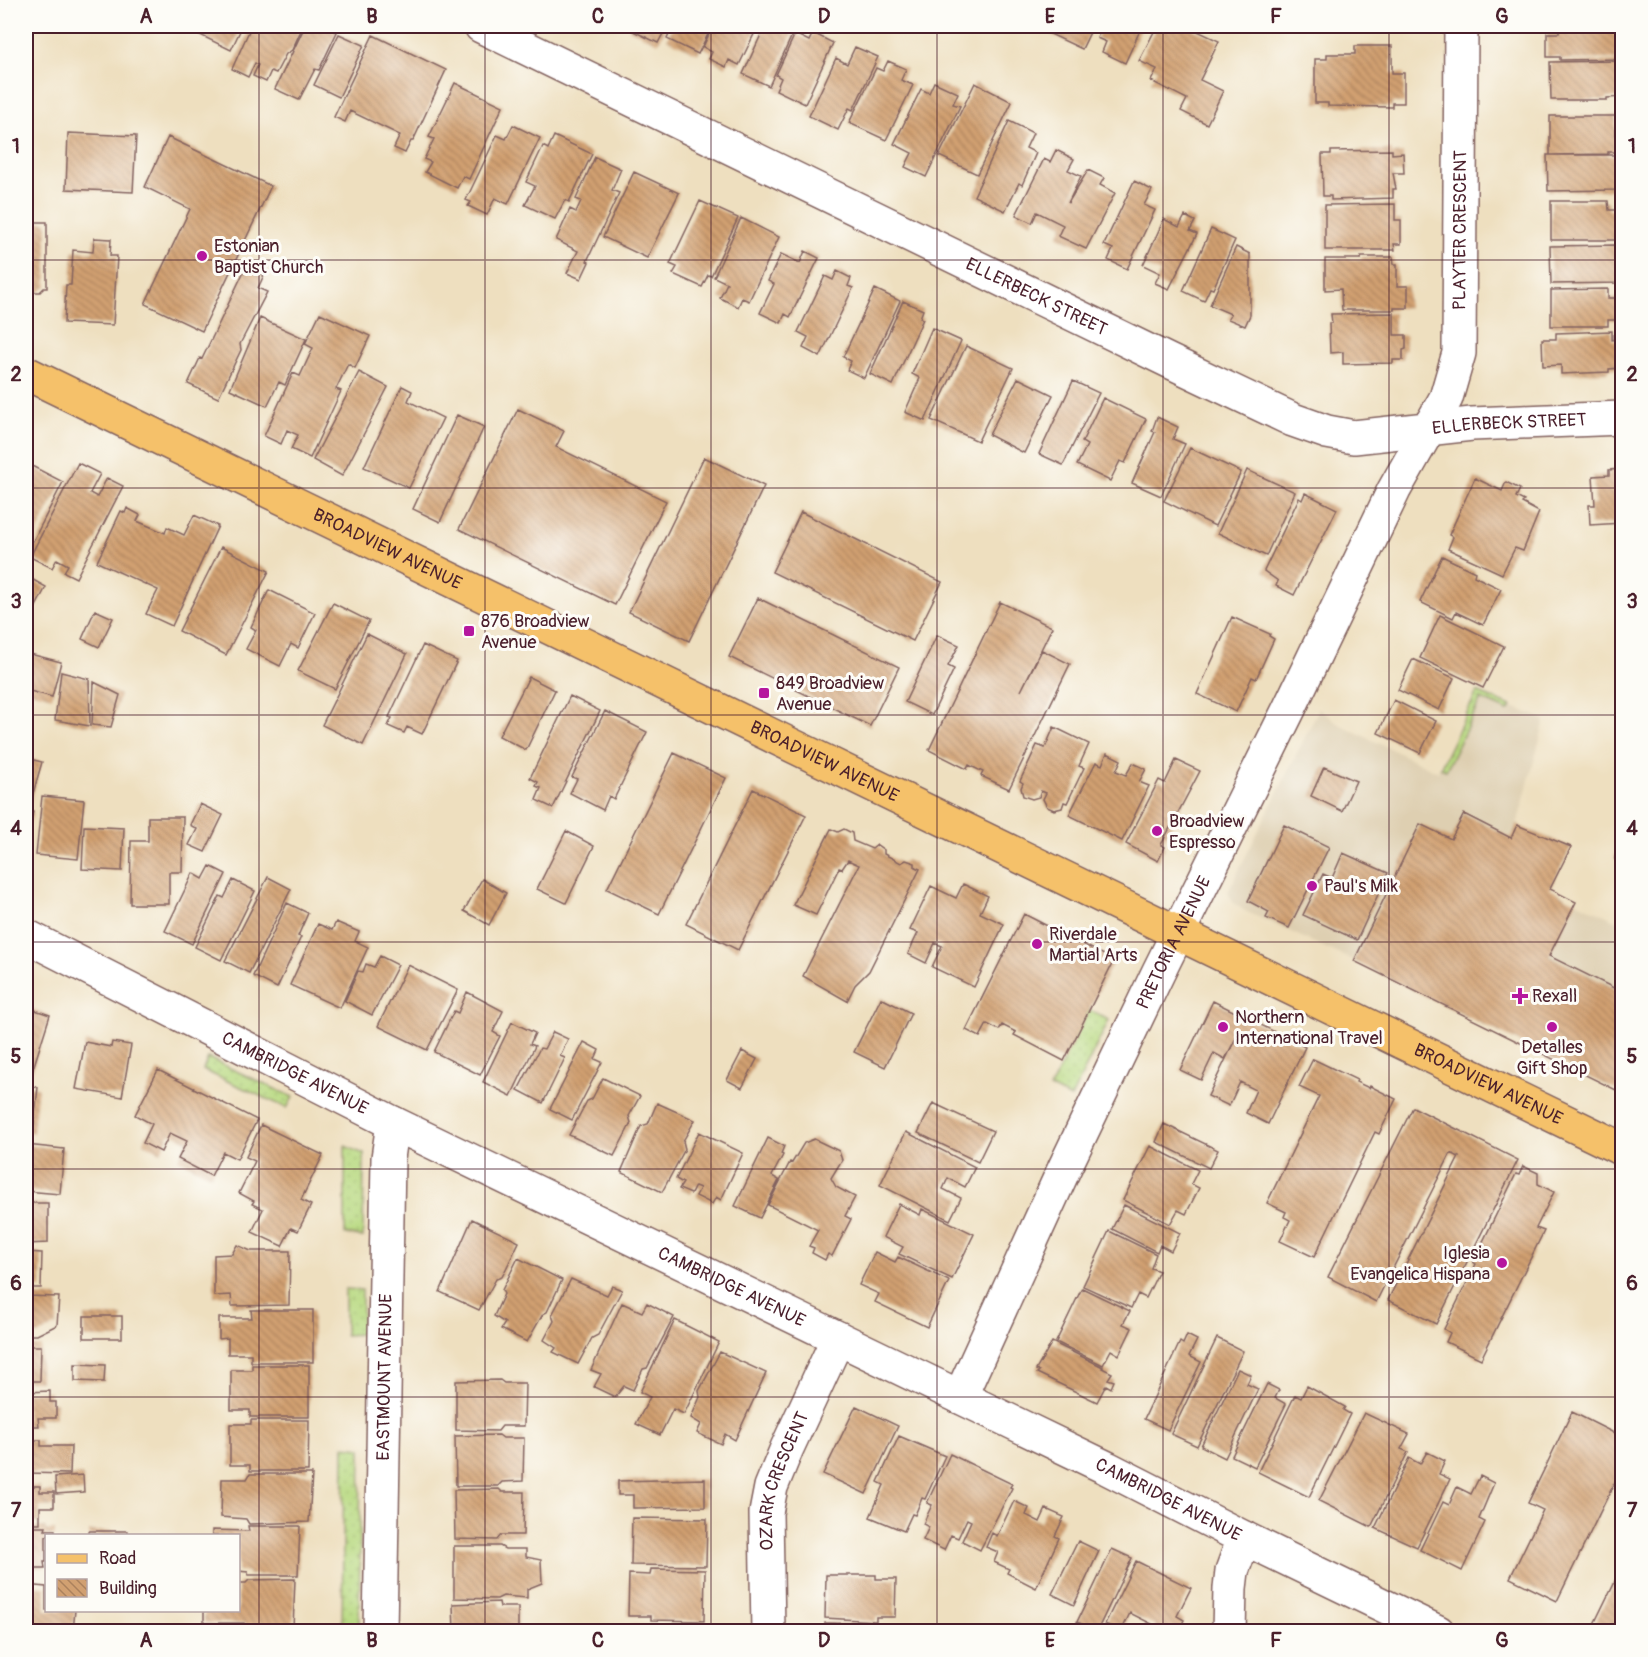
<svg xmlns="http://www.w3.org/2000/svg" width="1648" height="1657" viewBox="0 0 1648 1657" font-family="Pangolin,sans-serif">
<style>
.built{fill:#decfb1}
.grass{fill:url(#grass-dots);stroke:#817c56;stroke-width:1.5}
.building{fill:url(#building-back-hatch)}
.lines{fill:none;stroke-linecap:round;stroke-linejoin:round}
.minor-casing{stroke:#83625f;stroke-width:36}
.major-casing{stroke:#83625f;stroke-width:36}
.minor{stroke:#fff;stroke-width:33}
.major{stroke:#f5c16b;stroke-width:33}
.grid{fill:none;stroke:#4a1f2b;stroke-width:1.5;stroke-opacity:0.55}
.poi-dot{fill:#b5179e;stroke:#fdfcf7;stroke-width:2}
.labels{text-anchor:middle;stroke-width:6;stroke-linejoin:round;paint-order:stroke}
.street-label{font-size:18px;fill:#4a1f2b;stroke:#fdfcf7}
.poi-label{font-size:18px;fill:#4a1f2b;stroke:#fdfcf7;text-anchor:start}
.neatline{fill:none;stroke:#4a1f2b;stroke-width:2}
.grid-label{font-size:20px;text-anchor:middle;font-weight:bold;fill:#4a1f2b}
</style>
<defs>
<pattern id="grass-dots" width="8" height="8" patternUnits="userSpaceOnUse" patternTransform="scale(1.5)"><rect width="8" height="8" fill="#b8d980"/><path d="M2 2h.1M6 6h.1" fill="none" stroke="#a0ba6f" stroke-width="1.8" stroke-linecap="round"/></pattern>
<pattern id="building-back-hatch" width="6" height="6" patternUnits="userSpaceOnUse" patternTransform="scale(1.5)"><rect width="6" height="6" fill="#d1a071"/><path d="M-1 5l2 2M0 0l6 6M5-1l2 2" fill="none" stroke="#ac825d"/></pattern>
</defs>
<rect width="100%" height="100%" fill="#fdfcf7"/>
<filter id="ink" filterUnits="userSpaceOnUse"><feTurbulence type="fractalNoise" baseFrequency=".0167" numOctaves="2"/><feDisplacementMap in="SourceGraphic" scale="12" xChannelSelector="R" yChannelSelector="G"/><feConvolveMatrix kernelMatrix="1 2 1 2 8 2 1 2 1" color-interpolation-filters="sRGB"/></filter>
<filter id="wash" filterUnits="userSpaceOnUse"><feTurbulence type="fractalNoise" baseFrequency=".008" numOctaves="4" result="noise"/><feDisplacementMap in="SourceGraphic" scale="24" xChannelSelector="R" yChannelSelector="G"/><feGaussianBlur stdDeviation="1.35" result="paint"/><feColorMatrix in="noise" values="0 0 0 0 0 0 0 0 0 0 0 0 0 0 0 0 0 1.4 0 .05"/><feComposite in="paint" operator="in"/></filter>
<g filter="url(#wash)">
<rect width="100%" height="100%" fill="#eedfbf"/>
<path class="built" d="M1477,692L1545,720L1517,825L1571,847L1550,889L1622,923V1076L1616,1090L1354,961L1245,911L1233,903L1228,892L1319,709L1337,723L1438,772Z"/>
<path class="grass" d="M1477,692L1511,706L1508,711L1481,699L1446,770L1440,768Z
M1089,1010L1109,1020L1071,1098L1050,1088Z
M208,1058L293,1097L287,1108L203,1070Z
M345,1146L364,1154L363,1237L345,1234Z
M345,1289L362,1290V1334L345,1335Z
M344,1446L361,1448L359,1631H342Z"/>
<g id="blocks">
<path class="building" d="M197,26H246L240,31L231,50L194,32Z
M248,26H303L292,50L286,54L276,73L271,71L266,82L253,76L258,65L255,63L248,77L232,69L249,31L246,30Z
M305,26L328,27L337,26L334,31L337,32L319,70L315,69L299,100L275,89Z
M631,26H667L658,43L629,29Z
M673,26H712L698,54L667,39Z
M713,26H758L739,65L729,60L726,67L709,59L712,52L703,47Z
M765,26H791L788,31L793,33L769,86L743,74Z
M1047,26H1093L1082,49L1048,33L1051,27Z
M1102,26H1142L1125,63L1102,52L1106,42L1097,38Z
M1157,26H1187L1219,41L1200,80L1223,91L1207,124L1181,111L1187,99L1151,81L1157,69L1139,61Z
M1590,26H1620V30H1622L1621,59L1560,60V57H1547V33H1559V30H1590Z
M813,33L833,43L805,104L776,90L781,78L776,75L795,34L809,41Z
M339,34L364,45L339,97L314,85Z
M373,35L446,70L413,141H411L405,153L394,148L400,135L350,111L345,122L334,117Z
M1355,46H1392V73H1404V103H1392V107L1328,106V103H1315V59H1327V54H1355Z
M855,47L878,57L853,110L849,108L838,130L809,116L836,58L847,64Z
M888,61L906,69L901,80L913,85L886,140L849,123L876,68L883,71Z
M1619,61V75L1622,74V97L1607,98V100H1551L1550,62Z
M934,82L958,93L953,104L960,106L926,177L905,167L912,153L894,144L921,89L929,93Z
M455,83L503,106L469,179L463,176L457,188L425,172L431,162L424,159L434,139L429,137Z
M975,83L1012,102L977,174L939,156Z
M1550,116H1616V142H1621V152H1608V154L1550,155Z
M1009,121L1033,133L1026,148L1036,153L1022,185L1019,183L1005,211L974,196Z
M513,125L540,138L508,204L495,198L487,215L468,206L471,202L466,200L497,135L506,139Z
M68,133L136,136L133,192L66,189Z
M554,136L592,154L569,202L565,200L555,219L525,205L535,186L526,182L543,146L548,149Z
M168,137L271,186L202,331L145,304L190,209L145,187Z
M1056,150L1074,159L1068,170L1081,176L1068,203L1088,170L1104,178L1100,185L1115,193L1086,249L1058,236L1063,225L1037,212L1032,223L1016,215L1044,159L1050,162Z
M1392,150V154L1403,153L1404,173H1393L1396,189H1393V198L1331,200V196H1323L1322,154H1331V151Z
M1547,155H1616V190L1548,191Z
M595,157L621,169L612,190L619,193L587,261L589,262L581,279L567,273L578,251L556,240L570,209L576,212L581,201L576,199Z
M634,172L679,193L647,258L603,237Z
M1134,181L1152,190L1144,205L1155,210L1127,269L1108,260L1113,249L1104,245Z
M700,201L738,218L711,276L708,275L702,287L673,274L677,267L670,264Z
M1551,201H1608L1609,210H1621V240H1551Z
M1395,204V220H1401V244H1394L1395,250H1325V205Z
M1185,216L1195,221L1190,231L1197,234L1169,289L1155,283L1160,273L1143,265L1164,219L1179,227Z
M741,218L779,237L749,301L742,298L738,307L720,298L727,283L714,277Z
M26,222H47V288H44L40,292H31V302H26Z
M1211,229L1235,240L1213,289L1210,288L1204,301L1183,291Z
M94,238L111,239L110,256H117L113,325L64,323L66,285H71L73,250L93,252Z
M1616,245V255H1622V283L1551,284L1550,246Z
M1236,247L1250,254V315L1245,326L1228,319L1231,314L1210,305Z
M805,251L819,258L790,317L785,314L781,323L760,313L774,284L768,281L781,254L800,263Z
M1361,257H1393L1394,264H1397V286H1408V308H1394V310H1342L1341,289L1325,290V259H1361Z
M246,267L264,275L258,288L267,292L240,344L241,350L218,398L188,384L200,358L202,359Z
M837,271L851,278L848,286L853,288L820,357L803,348L808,337L798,332L825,276L833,280Z
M875,289L900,301L864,378L847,370L851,361L843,357Z
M1608,289V298H1622V320H1608V326H1551V290Z
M903,301L923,310L920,318L923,319L893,385L870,374Z
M320,313L370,336L355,368L348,364L336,389L341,391L310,458L291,449L298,435L287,430L281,444L264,436L293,373L300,376L313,348L305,344Z
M1394,313V335H1406V349L1403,350V360H1393V363L1343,364V352L1330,353L1329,323H1332L1331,314Z
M260,318L306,339L285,385L279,382L267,406L230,389Z
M932,328L961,341L925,421L905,412L920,378L912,374Z
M1612,331V340L1622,339V368L1609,369V372L1561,374V365L1543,366L1542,339H1556V333Z
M966,346L1013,368L978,441L931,420Z
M359,372L388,387L342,476L313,460Z
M1018,378L1053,395L1024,453L989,435Z
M1073,381L1099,393L1063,465L1039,454Z
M402,386L412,391L408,401L443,418L409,488L364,467Z
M1103,398L1146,419L1125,463L1120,461L1110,481L1077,465L1087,445L1082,442Z
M518,409L564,431L556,447L666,501L615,605L459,529Z
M457,415L484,427L440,522L413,509Z
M1157,417L1178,427L1173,439L1185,444L1161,496L1132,483L1155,432L1152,431Z
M1190,448L1241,472L1215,526L1164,501Z
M704,457L764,486L689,641L629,612Z
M26,463L63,482L29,549L26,547Z
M78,463L100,474L90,493L97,497L107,478L123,486L76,578L64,572L68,565L57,559L52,568L30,557Z
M1622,469V523L1590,525L1589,505H1595L1593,476L1609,475V470Z
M1247,470L1295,492L1266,556L1218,533Z
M1475,478L1502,491L1506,482L1520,489L1516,497L1524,501L1522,503L1539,512L1523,551L1515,548L1502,574L1448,549L1453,537L1449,535Z
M1305,493L1337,509L1294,595L1276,586L1278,581L1264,571L1299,498L1302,500Z
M127,508L140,515L137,521L165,533L167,527L184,535L194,515L218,526L172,626L146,614L158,590L97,562L121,511L125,513Z
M801,512L942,582L913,641L772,572Z
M221,547L269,571L226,655L179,631Z
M1442,556L1475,572L1474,576L1501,589L1483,625L1456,612L1453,618L1420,602Z
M26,576L46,587L31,616L26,614Z
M269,590L315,613L298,648L291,644L280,666L246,649L256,630L251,627Z
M758,598L899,667L870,726L729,657Z
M1000,602L1052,627L1021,691L1042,650L1070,664L1009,789L981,776L983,772L969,765L967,769L929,750Z
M333,603L369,621L335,689L298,671Z
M95,610L113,618L99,647L82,639Z
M1440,615L1504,646L1483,688L1420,658Z
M1232,617L1270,634L1269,636L1274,639L1256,679L1252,677L1236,712L1197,694Z
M367,634L407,654L363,745L322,725Z
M937,635L959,645L948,666L954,669L932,715L905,702Z
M423,645L457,661L422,734L407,727L404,733L388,726L392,718L389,717Z
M30,654L61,662L52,697L26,690V675Z
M1413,659L1454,678L1439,710L1398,690Z
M61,672L89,679L90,726L55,720Z
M529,677L555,690L526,750L499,736Z
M94,682L120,695L111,727L92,725Z
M570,696L600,711L553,808L536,800L541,788L536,786L538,782L530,778Z
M1394,700L1436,721L1420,753L1378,733Z
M605,711L647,732L614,799L609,796L603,810L570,793L577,779L572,777Z
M1054,727L1089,744L1079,766L1084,768L1067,803L1064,802L1062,808L1054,810L1047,807L1043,799L1046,793L1041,791L1039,797L1032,799L1023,796L1021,788L1023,783L1020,781L1037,745L1045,748Z
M674,753L726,778L659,914L607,889Z
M1107,753L1121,760L1116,771L1126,775L1133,763L1146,769L1139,782L1149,786L1122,841L1069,815L1096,762L1102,765Z
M26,758L42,762L28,811L33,812L26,835Z
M1176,760L1200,771L1161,845L1165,847L1158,861L1126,844L1159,780L1165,783Z
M1324,767L1356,781L1342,811L1311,796Z
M753,789L806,815L738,950L686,924Z
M42,796L84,800L78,859L36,855Z
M200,804L223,815L205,852L189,845L197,829L190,825Z
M1464,814L1511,838L1517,825L1571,847L1550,889L1576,902L1549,956L1622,992V1076L1616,1090L1354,961L1420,824L1451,839Z
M148,817H183L182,872H169V904H130L131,841H148Z
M1621,822H1622V860L1615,859Z
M1284,825L1329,847L1289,928L1266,918L1269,912L1248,901Z
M84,826L124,828L122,871L82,869Z
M831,829L838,832L844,829L852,833L853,841L872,849L877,845L884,850V854L901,863L906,860L915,863V867L920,869L869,971L855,985L847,1001L803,976L859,865L848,860L842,869L839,868L816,915L793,905Z
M566,831L594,846L566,903L537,889Z
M1343,853L1388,873L1357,940L1303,915L1323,874L1332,878Z
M210,866L226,874L192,944L165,931L193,873L203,879Z
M268,877L291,889L249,973L225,961Z
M482,879L506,893L489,925L464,911Z
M233,880L255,891L221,960L195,947L220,896L224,898Z
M963,884L988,896L980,913L1004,924L974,987L932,967L942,946L935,943L926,963L908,954L918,933L910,930L931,886L956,898Z
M287,903L308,913L298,936L301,937L277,988L253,976Z
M1024,914L1114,960L1064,1061L1014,1035L1016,1032L1002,1025L999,1030L987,1024L980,1037L966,1030Z
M336,922L359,932L355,941L368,947L340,1008L290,985L318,924L332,930Z
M380,956L398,965L372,1015L345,1001L358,971L363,972L366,964L374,967Z
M408,965L458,990L427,1050L378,1026Z
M467,992L503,1011L493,1032L500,1036L480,1075L434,1052L454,1011L458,1013Z
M881,998L911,1013L885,1067L854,1052Z
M1213,1001L1305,1047L1268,1124L1246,1113L1256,1090L1240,1082L1229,1106L1208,1096L1238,1034L1225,1059L1214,1053L1201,1080L1180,1070Z
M26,1007L50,1015L30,1078L26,1077Z
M512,1022L535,1033L530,1044L535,1046L511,1096L483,1082Z
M553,1032L568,1039L560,1056L565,1058L543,1103L518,1090L540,1048L544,1049Z
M85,1042L111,1047L112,1042L131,1045L122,1097L76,1089Z
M584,1042L599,1050L595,1059L602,1062L572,1120L550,1109Z
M742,1051L757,1059L742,1088L727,1080Z
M1313,1059L1357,1080L1356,1082L1369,1088L1370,1086L1396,1099L1379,1134L1375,1132L1314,1257L1280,1241L1290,1220L1284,1217L1286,1212L1267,1203L1319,1096L1299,1087Z
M158,1070L257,1120L237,1159L223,1152L211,1176L178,1159L187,1141L170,1133L161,1152L143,1143L152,1124L135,1115Z
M603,1078L640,1096L629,1116L631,1123L614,1156L569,1135L587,1101L592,1099Z
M26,1086L38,1087L33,1133L26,1132Z
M657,1103L695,1120L683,1141L685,1149L662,1192L621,1172L641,1126L648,1124Z
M933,1103L993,1131L978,1162L918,1133Z
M1413,1107L1518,1160L1436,1324L1388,1300L1459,1157L1451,1153L1376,1302L1328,1277Z
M1164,1124L1218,1150L1209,1168L1156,1142Z
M261,1125L323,1155L301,1200L311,1205L298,1231L291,1228L282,1246L252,1232L263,1209L252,1204L254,1201L239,1193L255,1161L246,1157Z
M699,1132L743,1153L721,1200L716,1197L712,1204L696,1196L700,1188L695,1186L691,1194L679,1189L683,1183L676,1179Z
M906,1132L975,1167L965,1187L948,1178L943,1189L961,1198L950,1220L880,1185Z
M768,1138L784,1146L781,1154L783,1155L772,1176L779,1180L760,1218L735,1206Z
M814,1139L839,1151L842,1160L831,1178L836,1187L855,1197L845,1216L851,1219L832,1256L828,1254L825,1260L812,1253L814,1248L809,1246L818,1230L768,1205L790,1162L792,1163L804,1143Z
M26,1145L64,1149L60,1194L26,1191Z
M1150,1146L1198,1170L1191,1184L1199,1188L1186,1214L1178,1210L1170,1224L1123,1200Z
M1523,1166L1538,1173V1184L1554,1192L1536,1228L1544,1231L1481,1359L1446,1342L1450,1333L1444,1329L1476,1264L1473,1262L1516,1174L1519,1175Z
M26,1203H48V1243L26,1244Z
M899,1204L920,1215L922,1209L974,1234L952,1279L899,1254L903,1247L883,1237Z
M1124,1205L1180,1233L1171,1251L1160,1245L1157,1252L1112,1229Z
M472,1219L519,1242L502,1277L496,1279L479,1310L440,1292Z
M1109,1231L1156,1254L1151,1268L1159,1271L1146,1298L1138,1294L1131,1308L1083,1286Z
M237,1245L251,1251H290L289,1305L232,1306L231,1295L214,1296V1255L232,1254Z
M26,1252L42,1253L41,1288H26Z
M875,1252L895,1262L898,1257L949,1281L927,1327L875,1302L879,1294L859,1285Z
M518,1258L562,1280L547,1312L543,1314L527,1342L501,1329L505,1323L494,1316L504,1294L502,1290Z
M571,1279L607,1295L612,1286L622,1290L598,1335L592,1338L578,1364L553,1352L556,1348L544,1340L554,1321L552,1315Z
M1082,1288L1130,1311L1123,1324L1132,1328L1119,1355L1111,1350L1103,1365L1056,1342Z
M26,1296L59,1297L57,1325L37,1335H26Z
M622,1303L642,1312L647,1303L674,1317L647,1368L643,1369L633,1390L624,1386L615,1397L594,1387L601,1374L591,1370Z
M251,1310H313V1362H251V1354H228V1338L219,1339V1318H252Z
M84,1316H122V1338H84Z
M675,1320L719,1342L684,1414L673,1409L660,1435L636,1424L650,1397L640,1392Z
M1187,1335L1197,1340L1189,1356L1201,1362L1168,1430L1144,1419L1180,1342L1183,1344Z
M1217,1338L1243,1351L1197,1446L1171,1434Z
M1052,1342L1103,1367L1102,1368L1112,1373L1108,1379L1114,1381L1111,1388L1106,1385L1097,1402L1037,1373L1039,1371L1036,1370Z
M26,1346H41L40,1381H26Z
M720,1352L766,1373L735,1440L725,1434L721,1444L697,1433L701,1424L691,1418L700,1397L699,1391Z
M75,1364L105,1365L104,1382L75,1381Z
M252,1365H309V1417H250V1410H231V1370H252Z
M1238,1369L1251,1375L1247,1384L1258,1389L1225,1458L1201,1446Z
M500,1380L504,1383H525L524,1426H502L498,1431L456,1430V1381Z
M1267,1384L1279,1390L1275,1398L1286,1404L1255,1467L1232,1456Z
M1307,1386L1345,1407L1343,1410L1350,1414L1309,1497L1258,1472L1295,1395L1301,1398Z
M50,1391V1402H56V1418H38L39,1426H26V1392Z
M856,1406L898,1426L866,1494L823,1474Z
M1572,1412L1622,1437V1467L1557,1601L1510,1578L1543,1510L1528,1503Z
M1364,1413L1409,1434L1401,1449L1408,1452L1371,1527L1319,1501Z
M251,1420H309L308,1471H250V1465H230V1424H251Z
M499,1435L503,1438H524L523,1481L502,1482L498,1486H456L455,1436Z
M899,1436L945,1456L925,1499L922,1498L915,1515L912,1514L904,1531L870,1517L884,1485L878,1482Z
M26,1440H41V1446H71L70,1474L26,1473Z
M1427,1452L1445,1461L1439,1474L1450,1479L1417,1547L1375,1528L1409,1458L1420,1464Z
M950,1454L1012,1484L1010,1487L1012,1488L980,1550L962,1541L971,1521L967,1519L958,1538L951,1535L944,1550L923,1540L929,1527L923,1524L932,1505L927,1503Z
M250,1474H312L309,1522L249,1524L246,1519L221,1517L222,1479H247Z
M83,1475L84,1492L56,1494L55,1477Z
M1480,1476L1494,1483L1479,1519L1485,1522L1462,1571L1420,1550L1443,1502L1449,1505L1457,1487L1471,1494Z
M705,1479V1507L633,1508V1495H618V1481Z
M26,1486H40V1492H54V1507H40V1523H26Z
M499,1489L502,1492H524L523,1535H501L497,1540L455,1539L454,1490Z
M1014,1501L1029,1508L1026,1515L1040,1522L1046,1509L1064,1517L1055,1536L1059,1538L1036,1588L1007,1573L1009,1569L994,1562L998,1552L986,1547L992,1533L997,1536Z
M632,1518L707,1519L706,1566L631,1565Z
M248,1526H300L298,1575H248V1572L238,1571V1536H212V1530L249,1531Z
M26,1527H46L45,1530H55V1536H46V1562H44L45,1568H26Z
M89,1531H127V1536H89Z
M1078,1541L1099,1551L1074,1605L1052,1594Z
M454,1546H500L505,1549H526V1557L541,1560L542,1583L527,1589V1598L503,1596L497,1599L454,1598Z
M1112,1549L1132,1558L1097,1631L1077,1622Z
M1136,1561L1191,1588L1177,1616L1184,1620L1178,1632H1153L1156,1626L1130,1613L1121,1632L1105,1624Z
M651,1569L705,1570L704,1621L651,1620V1616H628L629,1574L650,1575Z
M826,1575H876V1579H896L895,1617H876V1621L825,1618Z
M1622,1576V1632L1591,1630L1615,1581L1619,1584Z
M295,1579L293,1629L246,1628L244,1623H204V1610H238V1583H246L249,1580Z
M26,1585L46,1587V1610H75L73,1632H26Z
M499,1602L500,1607H518V1632H454L453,1604Z
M825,1623L876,1624V1626H894V1632H825Z
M629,1625H706V1632H629Z"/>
</g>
</g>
<g filter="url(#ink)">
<use href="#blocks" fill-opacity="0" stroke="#83625f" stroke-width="1.5"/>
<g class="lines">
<defs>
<g id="minor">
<path id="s1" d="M481,26L1169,361L1293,420L1327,432L1354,437L1472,424L1622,418"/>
<path id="s2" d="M26,936L393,1123L1107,1468L1244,1538L1438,1632"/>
<path id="s3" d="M960,1397L1065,1167L1158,973L1288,711L1394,490L1446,398L1459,353L1461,26"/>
<path id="s4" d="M380,1632L388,1158L393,1123"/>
<path id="s5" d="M768,1632L766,1513L771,1487L787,1448L838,1338"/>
<path d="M1229,1632L1230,1588L1232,1571L1244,1538"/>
</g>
<g id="major">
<path id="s6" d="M26,373L1622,1149"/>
</g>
</defs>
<use href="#minor" class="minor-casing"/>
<use href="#major" class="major-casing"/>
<use href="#minor" class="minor"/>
<use href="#major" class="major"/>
</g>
</g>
<path class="grid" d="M259,26V1632M485,26V1632M711,26V1632M937,26V1632M1163,26V1632M1389,26V1632M26,260H1622M26,488H1622M26,715H1622M26,942H1622M26,1169H1622M26,1397H1622"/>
<g class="poi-dot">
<circle cx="202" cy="256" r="6"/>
<rect x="463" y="625" width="12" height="12" rx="3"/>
<rect x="758" y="687" width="12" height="12" rx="3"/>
<circle cx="1157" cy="831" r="6"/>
<circle cx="1312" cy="886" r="6"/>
<circle cx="1037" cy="944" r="6"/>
<path d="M1517 987h6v6h6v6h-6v6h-6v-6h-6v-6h6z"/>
<circle cx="1223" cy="1027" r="6"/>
<circle cx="1552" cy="1027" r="6"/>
<circle cx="1502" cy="1263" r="6"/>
</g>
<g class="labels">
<g class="street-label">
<text dy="6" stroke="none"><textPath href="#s3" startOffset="1281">PLAYTER CRESCENT</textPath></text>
<text dy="6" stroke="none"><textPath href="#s1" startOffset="618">ELLERBECK STREET</textPath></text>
<text dy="6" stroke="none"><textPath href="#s1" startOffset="1122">ELLERBECK STREET</textPath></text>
<text dy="6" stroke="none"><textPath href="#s6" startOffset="402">BROADVIEW AVENUE</textPath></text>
<text dy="6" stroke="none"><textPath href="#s6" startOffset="888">BROADVIEW AVENUE</textPath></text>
<text dy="6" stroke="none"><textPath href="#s3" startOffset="502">PRETORIA AVENUE</textPath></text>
<text dy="6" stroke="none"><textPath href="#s2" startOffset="302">CAMBRIDGE AVENUE</textPath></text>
<text dy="6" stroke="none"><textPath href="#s6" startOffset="1626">BROADVIEW AVENUE</textPath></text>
<text dy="6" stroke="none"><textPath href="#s2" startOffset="788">CAMBRIDGE AVENUE</textPath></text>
<text dy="6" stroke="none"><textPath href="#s4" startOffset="255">EASTMOUNT AVENUE</textPath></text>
<text dy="6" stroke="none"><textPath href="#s5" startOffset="154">OZARK CRESCENT</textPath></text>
<text dy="6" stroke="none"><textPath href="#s2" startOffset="1274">CAMBRIDGE AVENUE</textPath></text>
</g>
<g class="poi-label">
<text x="214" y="252">Estonian<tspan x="214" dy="21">Baptist Church</tspan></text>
<text x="481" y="627">876 Broadview<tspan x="481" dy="21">Avenue</tspan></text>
<text x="776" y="689">849 Broadview<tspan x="776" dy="21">Avenue</tspan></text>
<text x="1169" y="827">Broadview<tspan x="1169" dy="21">Espresso</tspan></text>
<text x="1324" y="892">Paul's Milk</text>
<text x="1049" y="940">Riverdale<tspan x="1049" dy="21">Martial Arts</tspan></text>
<text x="1532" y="1002">Rexall</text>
<text x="1235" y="1023">Northern<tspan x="1235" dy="21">International Travel</tspan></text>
<text x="1552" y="1053" text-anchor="middle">Detalles<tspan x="1552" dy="21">Gift Shop</tspan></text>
<text x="1490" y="1259" text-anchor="end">Iglesia<tspan x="1490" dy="21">Evangelica Hispana</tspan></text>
</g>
</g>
<rect width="1648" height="1657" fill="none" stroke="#fdfcf7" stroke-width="66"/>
<rect x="45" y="1534" width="195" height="78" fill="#fdfcf7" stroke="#b5a4a5" stroke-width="1.5"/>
<rect x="57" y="1554" width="30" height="9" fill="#f5c16b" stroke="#b5a4a5" stroke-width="1.5"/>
<text x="99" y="1564" font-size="18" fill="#4a1f2b">Road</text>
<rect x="57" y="1579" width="30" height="18" fill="url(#building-back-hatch)" stroke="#b5a4a5" stroke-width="1.5"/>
<text x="99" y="1594" font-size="18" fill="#4a1f2b">Building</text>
<rect x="33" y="33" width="1582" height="1591" class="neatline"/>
<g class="grid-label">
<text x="146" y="23">A</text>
<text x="372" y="23">B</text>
<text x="598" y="23">C</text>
<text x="824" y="23">D</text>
<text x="1050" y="23">E</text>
<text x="1276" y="23">F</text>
<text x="1502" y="23">G</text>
<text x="16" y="153">1</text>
<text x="1632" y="153">1</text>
<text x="16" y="381">2</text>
<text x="1632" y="381">2</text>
<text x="16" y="608">3</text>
<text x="1632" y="608">3</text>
<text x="16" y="835">4</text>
<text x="1632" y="835">4</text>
<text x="16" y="1063">5</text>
<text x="1632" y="1063">5</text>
<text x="16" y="1290">6</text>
<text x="1632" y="1290">6</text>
<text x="16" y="1517">7</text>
<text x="1632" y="1517">7</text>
<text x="146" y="1647">A</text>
<text x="372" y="1647">B</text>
<text x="598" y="1647">C</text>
<text x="824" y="1647">D</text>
<text x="1050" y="1647">E</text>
<text x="1276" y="1647">F</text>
<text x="1502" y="1647">G</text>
</g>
</svg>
